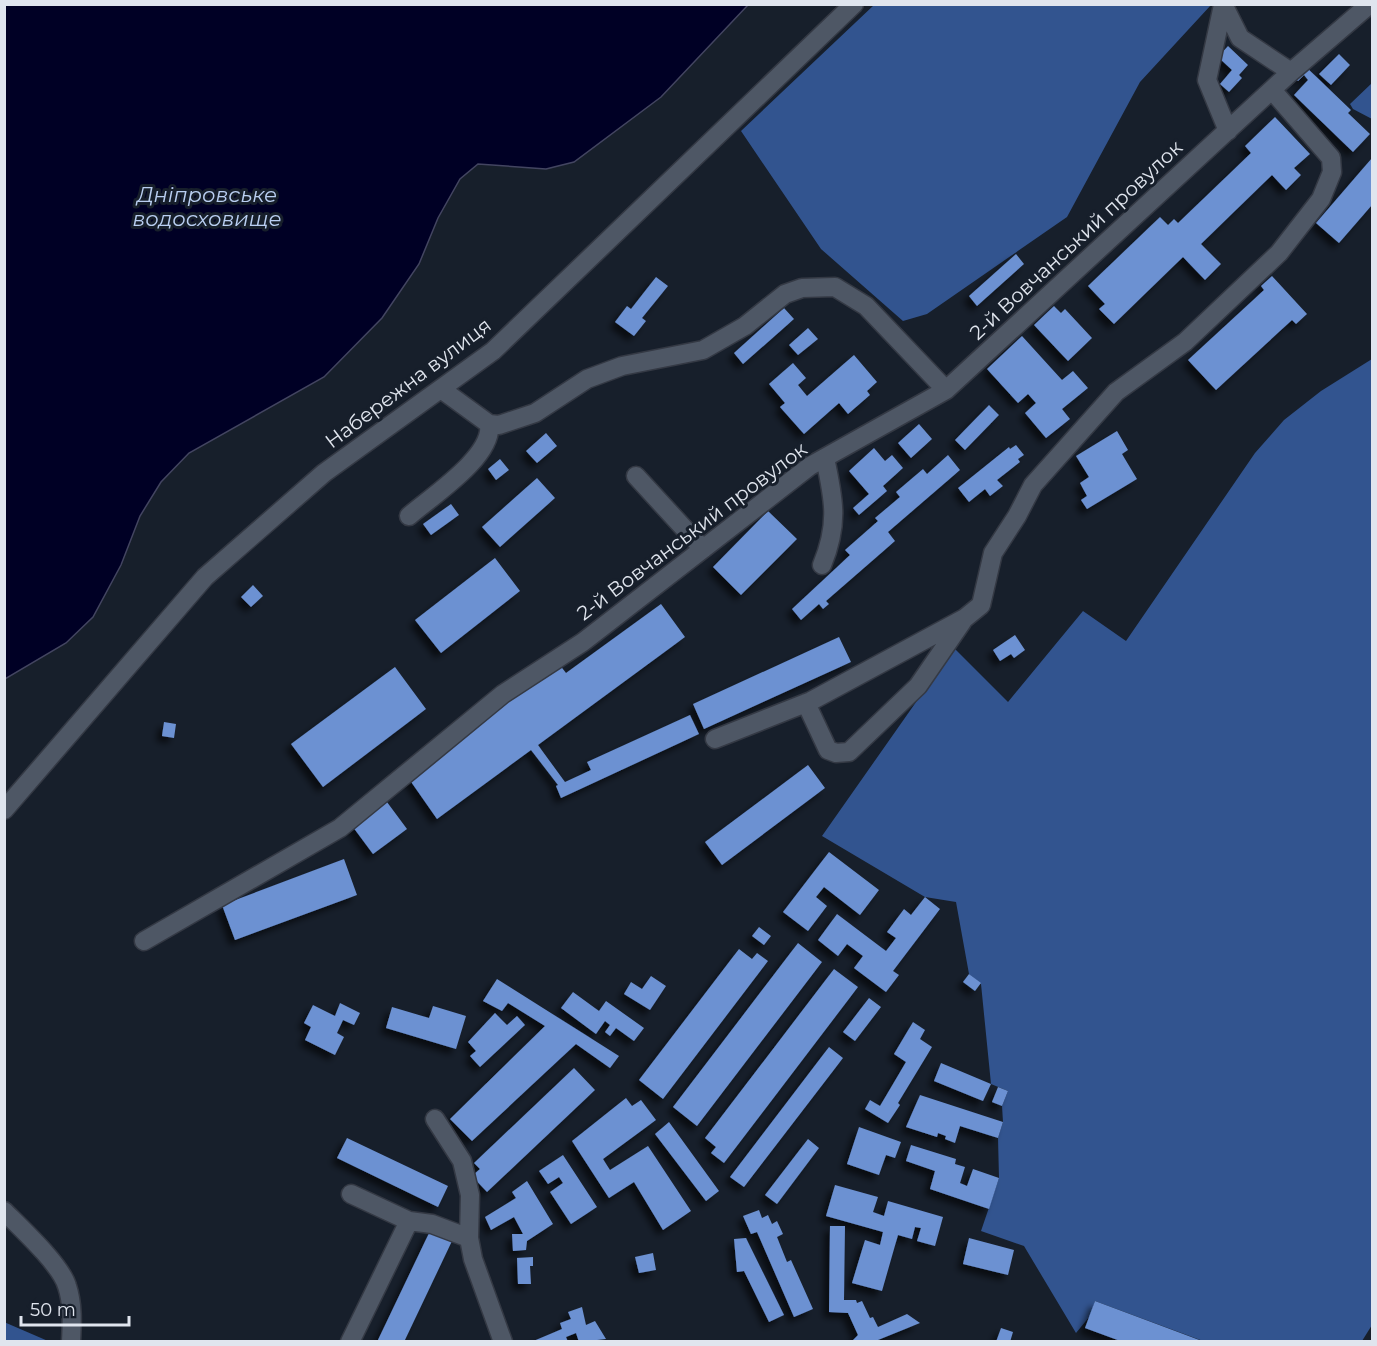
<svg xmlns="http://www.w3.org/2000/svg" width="1377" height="1346" viewBox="0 0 1377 1346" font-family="Montserrat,sans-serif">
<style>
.forest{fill:#32548f}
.water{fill:#000025;stroke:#434561;stroke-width:1.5}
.building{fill:#6c91d2;filter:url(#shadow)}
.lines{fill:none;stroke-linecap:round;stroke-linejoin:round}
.minor-casing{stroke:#343944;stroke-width:21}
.minor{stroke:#4e5765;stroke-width:18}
.labels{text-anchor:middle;stroke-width:6;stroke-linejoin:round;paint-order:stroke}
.street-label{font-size:20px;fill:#e0e5ee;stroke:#171f2b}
.water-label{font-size:21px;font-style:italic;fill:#b9cef1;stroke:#171f2b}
</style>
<defs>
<filter id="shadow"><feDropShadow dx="-5.5" dy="5.5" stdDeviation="3" flood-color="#0009"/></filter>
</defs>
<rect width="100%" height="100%" fill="#171f2b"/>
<path class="forest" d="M874,5V4L1211,5L1140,82L1067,217L927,314L903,321L821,249L741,131Z
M1372,83V119L1353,109L1350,104Z
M1372,359V1325L1362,1341H1203L1095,1301L1090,1316L1076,1333L1024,1246L981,1231L999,1178L998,1138L1003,1122L1002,1106L1008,1091L991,1084L981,984L969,974L956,902L925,897L822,836L954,648L1008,702L1083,611L1126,641L1255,453L1284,420L1321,391Z
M4,1322L48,1341H5Z"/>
<path class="water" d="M5,4H748V5L661,97L574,162L546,169L478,164L460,179L438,218L419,264L382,318L324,377L189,453L161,482L140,516L121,565L93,617L66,643L5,679Z"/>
<path class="building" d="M1228,46L1248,65L1239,75L1242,78L1229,92L1220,84L1232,70L1218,57Z
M1339,54L1350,65L1331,85L1319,74Z
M1304,65L1351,110L1348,113L1370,134L1353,152L1294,95L1308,80L1304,75L1298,81L1293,77Z
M1275,117L1310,154L1294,168L1301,175L1286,190L1272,175L1201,244L1221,264L1205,280L1183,257L1114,324L1099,309L1105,304L1088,286L1160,217L1168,225L1174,219L1178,223L1251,153L1245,146Z
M1372,158V205L1339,243L1316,223Z
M1016,254L1024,264L977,306L969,296Z
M1272,276L1307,314L1296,324L1292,320L1216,390L1188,360L1264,290L1261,286Z
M656,277L668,286L642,318L646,321L634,336L615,322L627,306L631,309Z
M1054,306L1061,313L1065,309L1092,338L1068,361L1034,325Z
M784,308L794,319L743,364L734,353Z
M808,328L818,339L798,355L789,345Z
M1022,336L1062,380L1073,371L1088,388L1062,409L1070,419L1046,438L1025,413L1036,403L1028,394L1018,403L987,369Z
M854,355L877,382L867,391L870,395L848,414L839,403L804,434L780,407L785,403L769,384L793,363L806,378L798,385L807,396Z
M989,405L999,415L965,450L955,440Z
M919,424L932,439L911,458L898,443Z
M1117,431L1128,450L1122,454L1137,479L1087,509L1081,500L1087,496L1080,483L1089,477L1076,456Z
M546,433L557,446L537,463L526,451Z
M1016,445L1024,455L1018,459L1020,462L997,480L1003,486L990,496L985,489L969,502L958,488L1009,447L1010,449Z
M874,448L885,461L892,455L903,468L883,486L887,491L859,515L853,508L869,494L849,471Z
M948,455L960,470L888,532L895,541L826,601L829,604L823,609L819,604L801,620L792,609L850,555L845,550L878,521L875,518L900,497L896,492L923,469L927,474Z
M500,459L509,470L496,480L488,469Z
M537,478L555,498L500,547L482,527Z
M451,504L459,515L431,535L423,524Z
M768,511L797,539L741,595L713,567Z
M495,558L520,591L441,653L415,620Z
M253,585L263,596L251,607L241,597Z
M661,604L685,637L538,745L565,782L591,770L587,762L690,715L699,734L561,798L556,786L558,785L531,750L437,819L407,776L556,660L566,673Z
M1015,635L1025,650L1014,658L1011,654L1000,661L993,650Z
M839,637L851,662L704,729L693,704Z
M395,667L426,709L323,787L291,744Z
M164,722L176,724L174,738L162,736Z
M808,765L825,788L722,865L705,842Z
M384,798L407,829L373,854L350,823Z
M829,852L879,890L860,915L824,887L816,897L827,906L808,931L783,912Z
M344,859L357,895L235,940L222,905Z
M925,897L940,909L893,971L899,975L886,992L854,968L863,956L847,944L838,956L818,940L837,914L886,951L896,938L887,932L904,909L911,915Z
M759,927L771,936L764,945L752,936Z
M798,943L822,962L697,1126L673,1107Z
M739,949L752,959L757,953L768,961L663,1099L639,1080Z
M834,969L858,987L724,1163L711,1153L716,1147L705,1138Z
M969,974L981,983L975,991L963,982Z
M651,976L666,986L650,1010L624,994L631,982L642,989Z
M497,979L619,1056L610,1068L576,1044L472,1141L450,1119L545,1026L508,1003L502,1011L483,1001Z
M573,992L599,1011L606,1001L644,1028L634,1041L616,1028L610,1036L605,1032L610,1025L605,1021L596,1034L561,1008Z
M869,998L881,1007L855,1041L843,1032Z
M340,1003L360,1013L354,1025L343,1020L337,1033L344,1037L335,1055L305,1040L311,1027L304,1023L313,1005L335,1016Z
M433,1006L466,1016L456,1049L386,1028L392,1007L429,1018Z
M495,1013L507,1025L517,1016L525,1025L480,1067L470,1056L476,1051L468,1042Z
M913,1022L925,1030L920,1039L932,1047L898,1103L900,1105L888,1123L865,1109L870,1100L880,1106L906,1062L894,1054Z
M829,1047L843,1058L744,1187L730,1177Z
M941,1063L991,1084L983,1101L934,1081Z
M574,1068L595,1090L487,1192L472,1176L480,1169L474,1163Z
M998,1087L1008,1091L1002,1106L992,1102Z
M920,1095L1003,1122L998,1138L960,1126L955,1143L945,1139L946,1136L938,1133L937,1137L906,1127Z
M626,1098L632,1106L641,1100L656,1120L603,1159L610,1170L648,1146L691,1211L663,1230L634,1182L609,1198L572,1141Z
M669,1122L719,1191L706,1201L655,1134Z
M859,1127L901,1142L895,1158L886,1155L879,1175L847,1164Z
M347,1138L448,1186L438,1207L337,1158Z
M808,1139L819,1148L777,1204L765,1195Z
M911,1145L956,1159L955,1164L965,1167L960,1183L967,1186L973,1169L999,1178L989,1209L930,1189L935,1171L906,1161Z
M563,1155L597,1207L571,1224L550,1192L563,1183L559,1177L548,1184L539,1171Z
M527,1181L553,1224L527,1241L526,1250L513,1251L512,1234H523L514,1217L491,1230L485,1217L516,1198L512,1192Z
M835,1185L878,1197L873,1212L884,1216L888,1201L943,1217L935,1246L917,1241L921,1228L915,1227L912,1239L898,1235L882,1291L852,1283L865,1240L880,1245L883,1232L826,1216Z
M759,1210L762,1218L768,1215L772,1224L777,1221L783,1234L777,1237L787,1262L791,1260L813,1309L794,1317L757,1232L751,1234L743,1216Z
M830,1226H845L844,1300H856L857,1303L862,1301L870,1318L873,1317L878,1327L907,1314L920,1323L873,1342H851L858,1335L848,1313L829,1312Z
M430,1231L452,1241L404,1342H377Z
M746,1238L784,1315L769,1322L744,1271L737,1272L734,1239Z
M969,1238L1014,1250L1008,1275L963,1264Z
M653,1253L656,1270L639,1273L635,1257Z
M533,1257V1266H530L531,1284H518L517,1258Z
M1095,1301L1202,1341V1342H1123L1085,1328Z
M582,1307L586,1325L595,1321L606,1339L579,1342L576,1333L566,1337L568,1342H531L562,1329L560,1323L571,1319L568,1312Z
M1001,1328L1013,1332L1010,1342H996Z"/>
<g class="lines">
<defs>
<path id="minor" d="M1223,4L1240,38L1291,72
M1223,5L1207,80L1228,131
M441,389L489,424L499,425L535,413L587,379L622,366L703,350L745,326L785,294L802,288L835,287L866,306L946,390
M636,476L703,549
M409,516C432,496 494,456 489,424
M822,565C839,524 834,500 825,458
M806,703L828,750L836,753L849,752L918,686L962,622
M715,739L811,701L965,618L981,605L993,553L1017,516L1033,485L1116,392L1185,342L1279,253L1321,199L1332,172L1331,158L1272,90
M4,810L205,577L324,473L493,351L854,4
M144,941L340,828L503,694L583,642L810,466L946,390L1291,72L1370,4
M435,1119L462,1161L470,1195L469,1238L473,1259L503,1342
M4,1211C21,1228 61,1265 67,1286C73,1304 72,1323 71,1342
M409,1221L432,1224L469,1238
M350,1342L409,1221L351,1194"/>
</defs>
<use href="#minor" class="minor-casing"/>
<use href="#minor" class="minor"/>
</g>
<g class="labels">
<g class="street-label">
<text transform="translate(1076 240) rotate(-43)" y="7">2-й Вовчанський провулок</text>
<text transform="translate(408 383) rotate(-37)" y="7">Набережна вулиця</text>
<text transform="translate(692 531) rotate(-37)" y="7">2-й Вовчанський провулок</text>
</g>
<g class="water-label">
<text x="207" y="202">Дніпровське<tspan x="207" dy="24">водосховище</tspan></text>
</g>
</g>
<rect width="1377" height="1346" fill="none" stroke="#e0e5ee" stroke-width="12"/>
<path d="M21 1316v9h108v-9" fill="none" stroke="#e0e5ee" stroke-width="3"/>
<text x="30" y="1316" font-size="18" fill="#e0e5ee" stroke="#171f2b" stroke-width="4.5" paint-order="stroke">50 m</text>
</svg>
